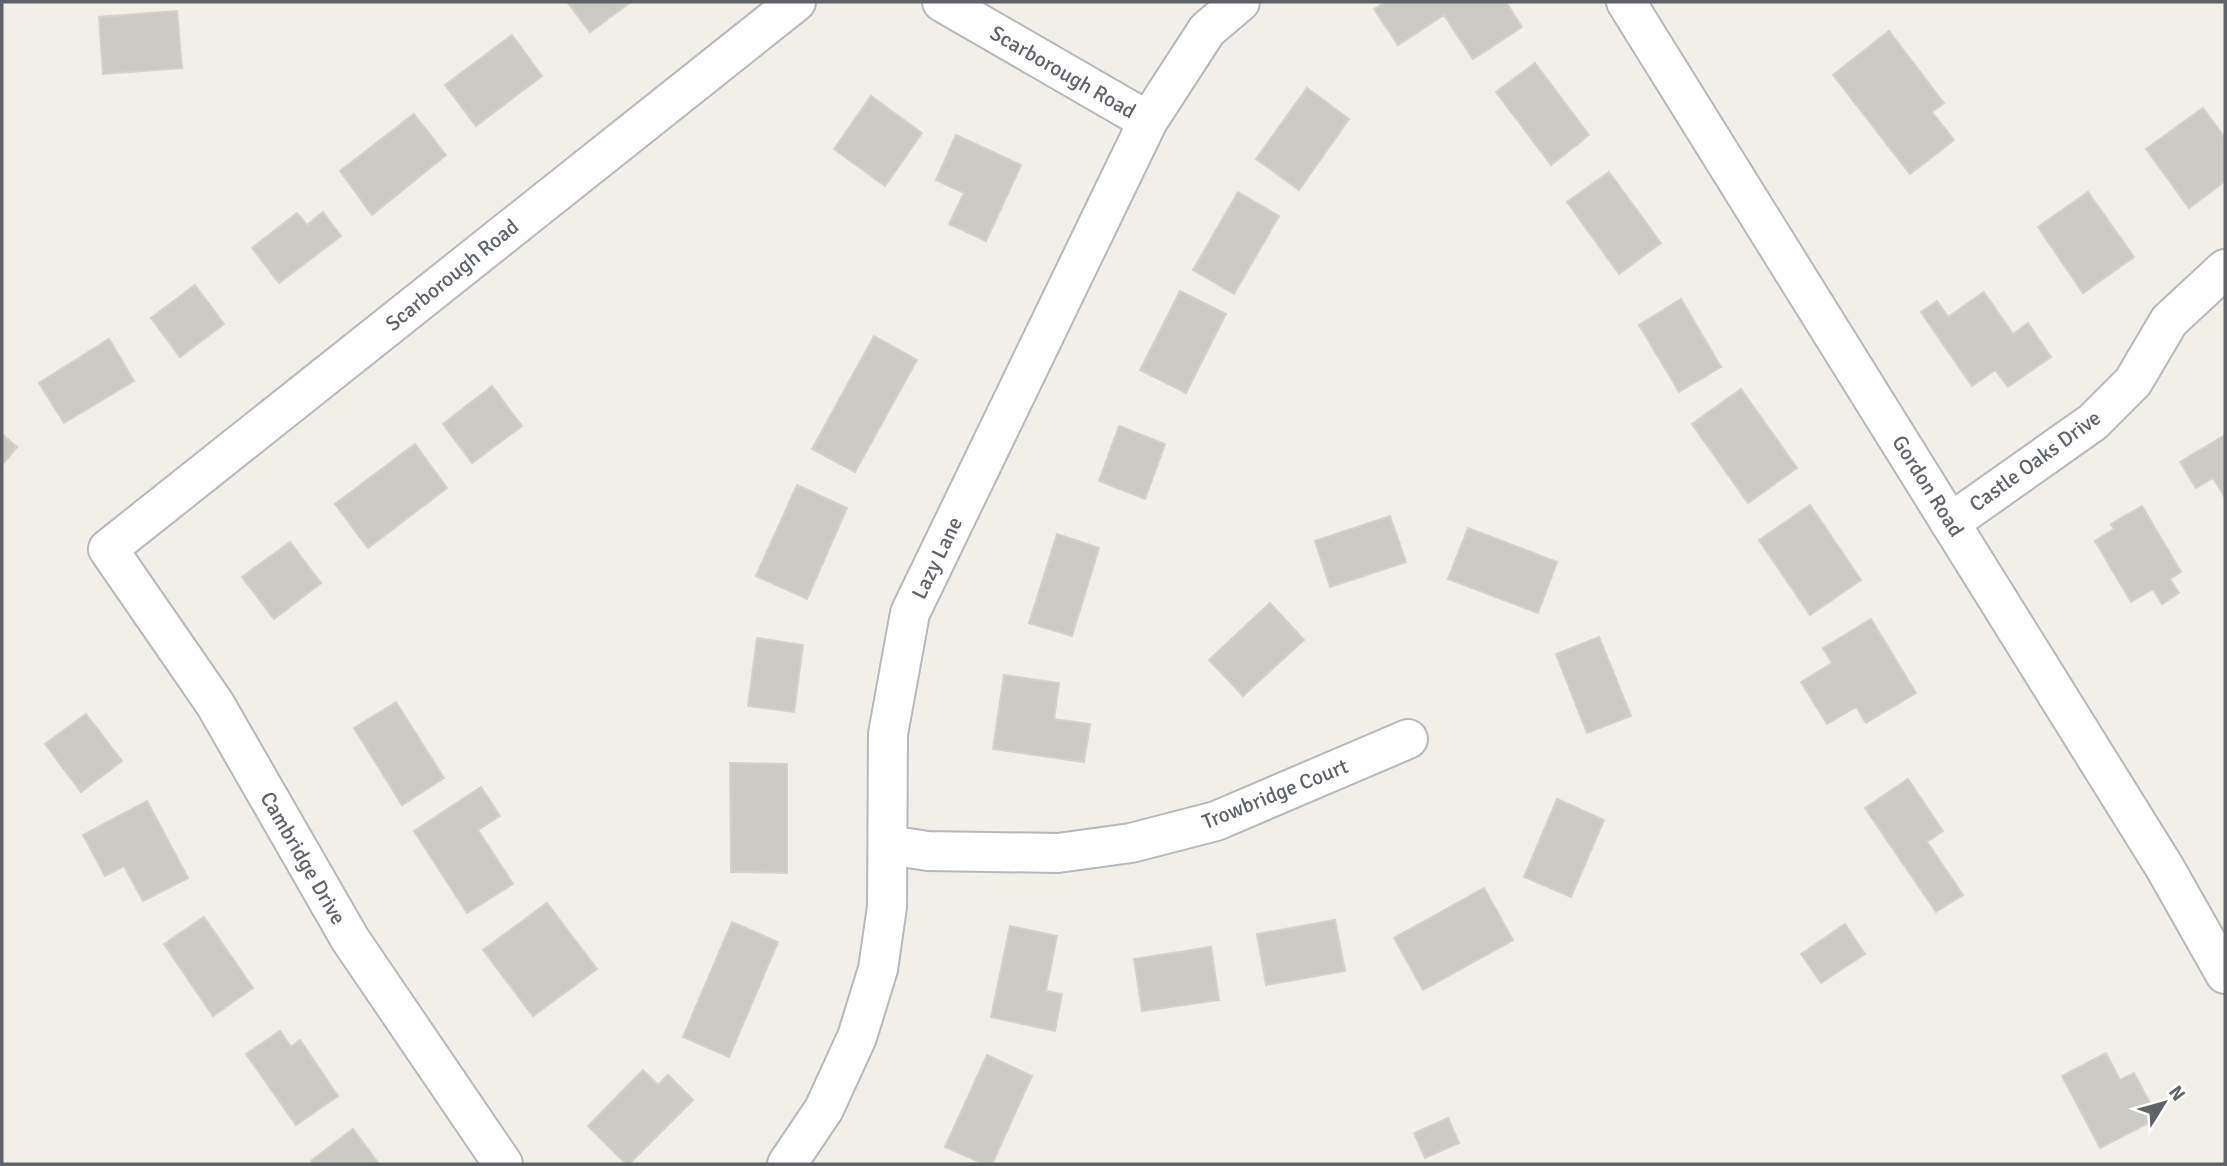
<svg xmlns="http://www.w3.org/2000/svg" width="2227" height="1166" viewBox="0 0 2227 1166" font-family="Signika,sans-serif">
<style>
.building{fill:#cccac5;stroke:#d6d1c6;stroke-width:2}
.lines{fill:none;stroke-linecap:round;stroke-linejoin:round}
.minor-casing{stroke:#b5b8bc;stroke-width:42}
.tertiary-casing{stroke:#b5b8bc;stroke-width:42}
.minor{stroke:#fff;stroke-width:38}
.tertiary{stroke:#fff;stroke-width:38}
.labels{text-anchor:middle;stroke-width:6;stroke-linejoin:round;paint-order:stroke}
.street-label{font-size:21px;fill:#5f6368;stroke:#fff}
</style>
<rect width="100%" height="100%" fill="#f1efe8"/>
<path class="building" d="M567,2H631L590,32Z
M1386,2H1506L1522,27L1473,59L1444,15L1398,45L1374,9Z
M177,11L182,68L103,74L99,17Z
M1889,31L1944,103L1932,112L1954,140L1910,174L1833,75Z
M512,35L542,76L476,126L445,85Z
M1535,63L1589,135L1551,165L1496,92Z
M1307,88L1349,119L1299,190L1256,159Z
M871,96L922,133L885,186L834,149Z
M2203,108L2225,138V181L2189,208L2146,149Z
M414,114L446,155L372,215L340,171Z
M956,135L1021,165L986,241L949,224L964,193L936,180Z
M1609,172L1661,243L1619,274L1567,202Z
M1238,192L1279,216L1234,294L1193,270Z
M2088,192L2134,257L2083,293L2038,227Z
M323,212L341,236L279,283L252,248L297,213L307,225Z
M195,285L224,324L180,357L151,318Z
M1180,291L1226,314L1186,393L1140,370Z
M1984,292L2013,334L2028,323L2051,357L2008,387L1995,370L1972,386L1921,312L1937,301L1948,317Z
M1681,299L1721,367L1679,392L1639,325Z
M874,336L917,360L855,472L812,449Z
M109,339L134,381L64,423L39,383Z
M492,386L522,426L472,463L443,424Z
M1741,389L1797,468L1748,503L1692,424Z
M1119,426L1165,444L1145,499L1099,481Z
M2,434L17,447L2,465Z
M2225,435V498L2213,478L2196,488L2180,462Z
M415,444L447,488L368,548L335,504Z
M797,485L847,508L807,599L756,576Z
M1810,505L1861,580L1810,615L1759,540Z
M2142,506L2181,572L2170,579L2179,593L2162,604L2153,589L2131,602L2095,541L2114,529L2111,524Z
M1390,516L1406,562L1330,587L1315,541Z
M1468,528L1557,562L1538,613L1448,579Z
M1057,534L1099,548L1072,636L1029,623Z
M290,542L321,583L274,619L242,577Z
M1270,603L1304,640L1243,696L1209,660Z
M1871,619L1916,693L1866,723L1856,707L1827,724L1801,682L1832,663L1823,648Z
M1599,637L1631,716L1587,733L1556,654Z
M757,638L803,645L794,712L748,706Z
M1004,675L1059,683L1054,719L1090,724L1084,762L993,749Z
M396,702L444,778L402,805L354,728Z
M86,714L122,761L81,792L45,744Z
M730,763L787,764V873L731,872Z
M1908,779L1943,831L1927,842L1963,895L1936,912L1865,808Z
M481,787L500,816L478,830L513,884L467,913L414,831Z
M1557,799L1604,820L1571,897L1524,877Z
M147,801L188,878L143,901L124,866L105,876L83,835Z
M1484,888L1513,940L1423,990L1394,938Z
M547,903L597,969L533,1016L483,950Z
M204,917L253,988L213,1016L164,944Z
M1335,920L1345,971L1266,985L1257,934Z
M732,922L778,942L729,1057L683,1037Z
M1845,924L1865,954L1821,983L1801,954Z
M1010,926L1057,936L1046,991L1062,994L1055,1031L991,1017Z
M1211,947L1219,1000L1142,1011L1134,959Z
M280,1031L291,1047L300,1040L338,1096L296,1125L246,1054Z
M2106,1053L2120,1080L2134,1073L2158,1118L2100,1148L2062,1076Z
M987,1055L1032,1076L992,1164H984L945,1147Z
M643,1070L658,1085L668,1075L693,1100L629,1164H626L588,1126Z
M1448,1118L1459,1143L1425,1158L1414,1133Z
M353,1129L379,1164H313L311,1161Z"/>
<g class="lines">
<defs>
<path id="minor" d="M942,2L1148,121
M1950,523L2093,422L2133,382L2169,321L2225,269
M888,845L928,851L1058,853L1131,843L1216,821L1408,739
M503,1164L350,939L215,704L108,549L796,2
M787,1164L824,1109L857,1037L878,969L887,907L888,734L910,613L1148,121L1207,30L1240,2"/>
<path id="tertiary" d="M1626,2L2165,868L2225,974"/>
</defs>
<use href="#minor" class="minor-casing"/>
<use href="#tertiary" class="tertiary-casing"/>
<use href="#minor" class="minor"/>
<use href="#tertiary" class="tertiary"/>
</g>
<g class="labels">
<g class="street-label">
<text transform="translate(1063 72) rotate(30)" y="7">Scarborough Road</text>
<text transform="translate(452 275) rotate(-39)" y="7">Scarborough Road</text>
<text transform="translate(2035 461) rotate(-36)" y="7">Castle Oaks Drive</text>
<text transform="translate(1928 486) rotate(58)" y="7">Gordon Road</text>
<text transform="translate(937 558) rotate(-64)" y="7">Lazy Lane</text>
<text transform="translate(1275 794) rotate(-22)" y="7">Trowbridge Court</text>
<text transform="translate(303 858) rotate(60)" y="7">Cambridge Drive</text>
</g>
</g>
<rect width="2227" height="1166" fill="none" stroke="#5f6368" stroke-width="7"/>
<g transform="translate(2164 1103) rotate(53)" stroke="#ffffff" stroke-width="5" paint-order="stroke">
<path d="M0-5L12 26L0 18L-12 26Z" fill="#5f6368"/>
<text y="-10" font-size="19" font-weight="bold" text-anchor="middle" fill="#5f6368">N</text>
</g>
</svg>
